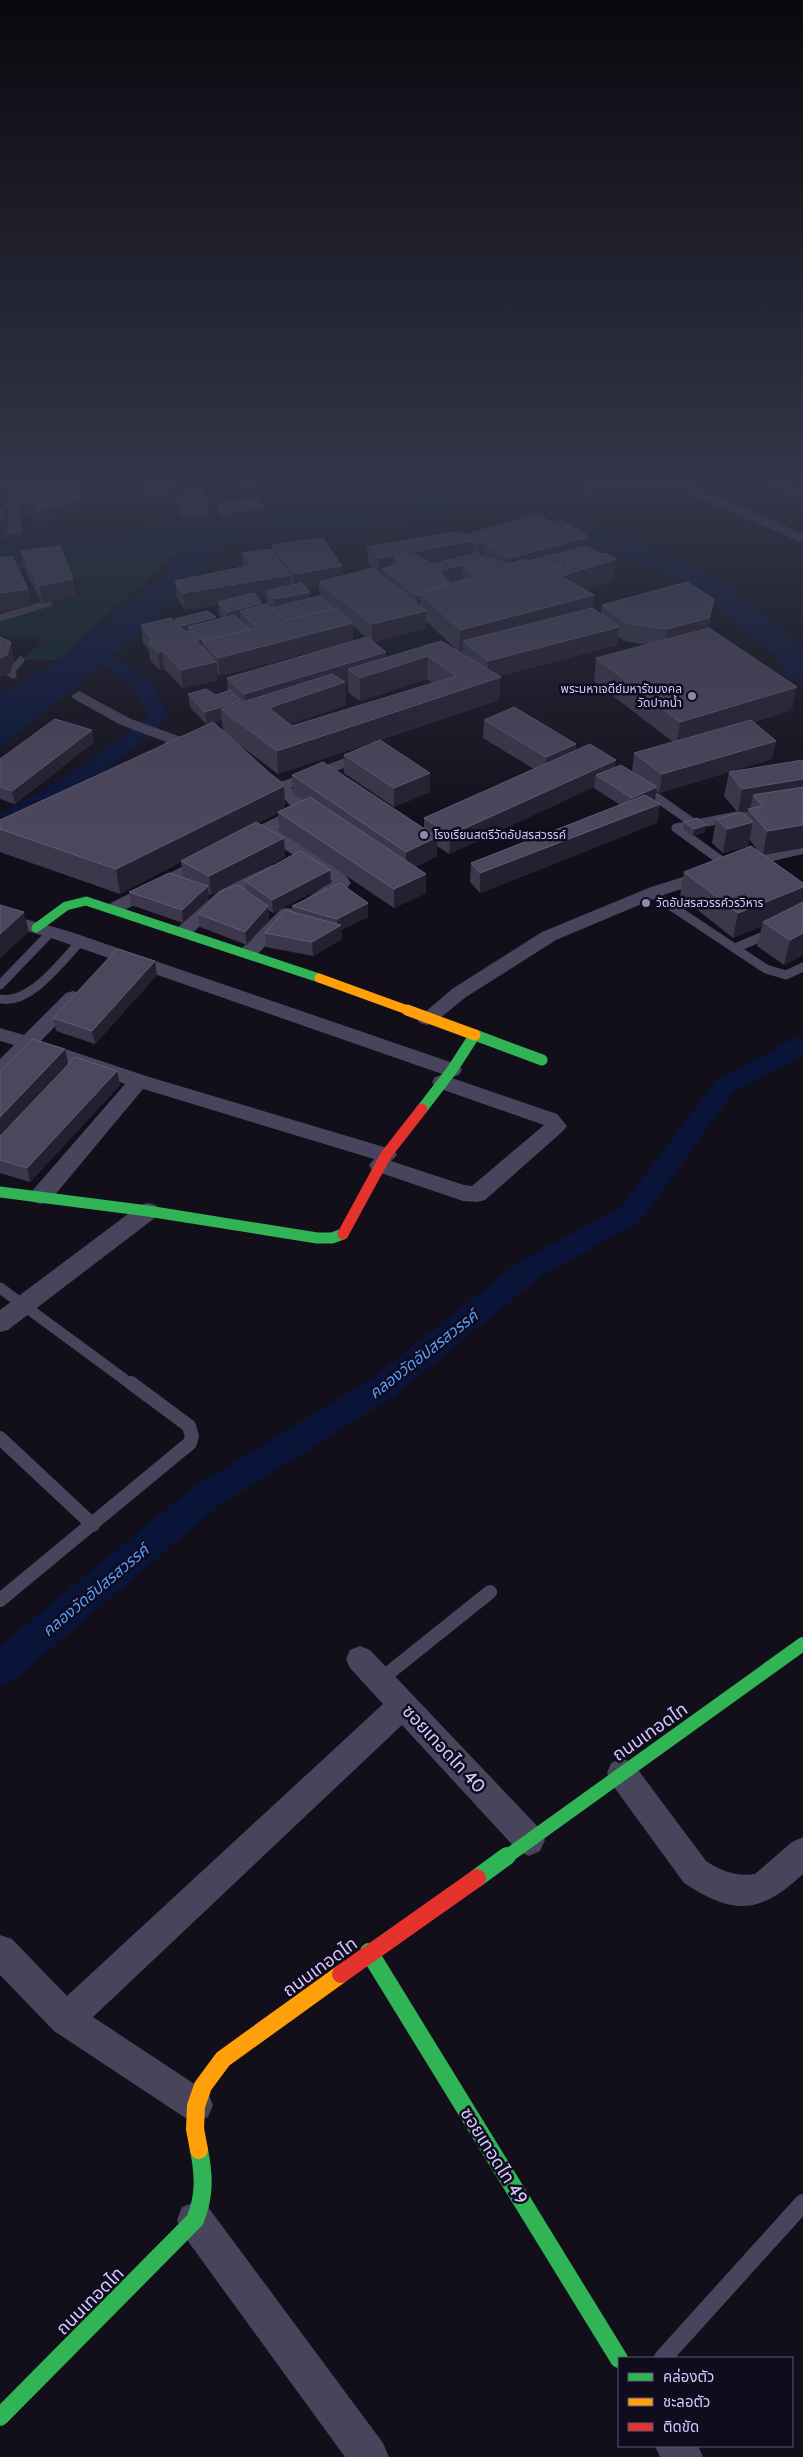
<svg xmlns="http://www.w3.org/2000/svg" width="803" height="2457" viewBox="0 0 803 2457" font-family="Cabin,'Noto Sans Thai',sans-serif">
<style>
.green{fill:#0f2326}
.water{fill:#091438}
.lines{fill:none;stroke-linecap:round;stroke-linejoin:round}
.canal{fill:#091438;fill-rule:evenodd}
.river{fill:#091438;fill-rule:evenodd}
.lane-far4{stroke:#48445b;stroke-width:7}
.lane-far3{stroke:#48445b;stroke-width:9}
.lane-far2{stroke:#48445b;stroke-width:11}
.lane-far1{stroke:#48445b;stroke-width:14}
.lane{stroke:#48445b;stroke-width:18}
.street{fill:#48445b;fill-rule:evenodd}
.fast-far3{stroke:#30b455;stroke-width:9}
.fast-far2{stroke:#30b455;stroke-width:11}
.fast-far1{stroke:#30b455;stroke-width:14}
.fast{stroke:#30b455;stroke-width:18}
.slow-far2{stroke:#ff9f0a;stroke-width:9}
.slow-far1{stroke:#ff9f0a;stroke-width:11}
.slow{stroke:#ff9f0a;stroke-width:18}
.jam-far1{stroke:#e5322d;stroke-width:11}
.jam{stroke:#e5322d;stroke-width:18}
.wall{fill:#3c374b;fill-rule:evenodd}
.shaded-wall{fill:#25202f}
.building{fill:#4d475e;stroke:#625b77}
.poi-dot{fill:#9087af;stroke:#110b1e;stroke-width:2}
.labels{text-anchor:middle;stroke-width:5;stroke-linejoin:round;paint-order:stroke}
.far-poi-label{font-size:12px;fill:#d4c8ff;stroke:#110b1e;text-anchor:start}
.water-label{font-size:16px;font-style:italic;fill:#569eff;stroke:#110b1e}
.near-street-label{font-size:18px;fill:#d4c8ff;stroke:#110b1e}
</style>
<rect width="100%" height="100%" fill="#120f1a"/>
<path class="green" d="M183,547L57,660H21L43,642L34,637H0V619L83,595L66,562L0,572V563L109,549Z"/>
<path class="water" d="M437,484H509L513,489L485,504L351,532L228,543L127,644L0,748V694L53,663L164,574L184,545L109,549L0,561V545L385,499L397,502L436,490L430,486Z"/>
<g class="lines">
<path class="canal" d="M88,649L125,662L148,679L169,715C146,747 38,819 0,828V814C55,785 103,756 149,714L133,686L111,670L81,659L79,655L81,651Z
M803,1036V1055L733,1093L640,1222L541,1276L396,1395L217,1507L13,1681L0,1686V1646L193,1487L374,1377L521,1260L620,1208L715,1081L794,1038Z"/>
<path class="river" d="M461,484H488L708,572L799,643L803,649V684L792,681L776,656L688,584L463,493L459,487Z"/>
<path class="lane-far4" d="M0,618L49,603
M13,675L10,673L21,660"/>
<path class="lane-far3" d="M280,787L358,758
M656,797L693,823
M730,867L676,828L762,811
M653,894L766,969L786,975L803,967
M735,948L773,932
M0,985L51,932
M0,999C30,1005 61,962 80,942"/>
<path class="lane-far2" d="M0,1288L132,1385"/>
<path class="lane-far1" d="M0,1438L93,1525
M0,1600L190,1443L192,1436L189,1426L131,1383
M380,1680L490,1592"/>
<path class="lane" d="M663,2358L803,2203"/>
<path class="street" d="M5,484H17L22,530L21,533L0,535V527H9Z
M244,484H256L261,490L259,493H251Z
M623,484H690L803,534V543L676,488L585,494L579,490L585,486Z
M764,484H781L803,492V500Z
M79,691L131,719L184,738L186,741L162,759H150L148,756L166,742L121,725L74,699L71,696Z
M260,768L266,770L295,791L309,808L301,819L278,830L344,873L351,883L348,887L322,902H310L307,898L332,881L265,836L245,846H233L230,842L233,838L289,811L292,808L283,797L254,776L252,773L254,770Z
M803,844V854L764,863L663,895L556,940L466,997L434,1023L427,1025L420,1023L417,1019L452,989L542,932L651,887L753,855Z
M209,853L215,854L218,858L215,862L119,913H107L104,909L107,905Z
M272,865L278,866L281,870L278,874L233,897L189,936H177L174,932L177,928L221,889Z
M287,908L293,909L296,913L293,917L255,957H241L239,953L241,949L281,909Z
M0,912L68,931L459,1065L462,1070L459,1075L452,1077L445,1075L54,939L0,923Z
M73,991L80,993L83,997L41,1041L146,1076L394,1150L397,1155L391,1161L464,1185L472,1186L544,1125L435,1087L432,1082L435,1077L442,1075L449,1077L557,1114L567,1126L563,1131L485,1200L477,1202L463,1201L372,1170L369,1165L374,1159L143,1089L49,1202L41,1204L33,1202L30,1196L33,1190L125,1084L31,1051L7,1076L0,1078V1059L14,1045L0,1041V1028L24,1035L66,993Z
M148,1203L156,1205L159,1211L156,1217L8,1330L0,1332V1310L140,1205Z
M360,1646L370,1650L540,1829L545,1840L540,1851L529,1856L518,1851L402,1725L93,2017L208,2093L213,2105L208,2117L196,2122L184,2117L54,2031L0,1975V1935L12,1939L67,1996L383,1704L350,1668L346,1659L350,1650Z
M622,1758L633,1763L706,1861C721,1871 737,1877 755,1874L792,1842L803,1837V1874C760,1914 734,1916 684,1883L611,1783L607,1773L611,1763Z
M195,2202L208,2207L383,2443L389,2457H345L182,2233L177,2220L182,2207Z
M655,2446H698L703,2457H660Z"/>
<path class="fast-far3" d="M36,928L66,906L86,901L319,978"/>
<path class="fast-far2" d="M475,1035L542,1060
M422,1109L452,1070L474,1036
M0,1192L148,1211L317,1238H332L343,1234"/>
<path class="fast-far1" d="M505,1858L803,1644"/>
<path class="fast" d="M477,1878L507,1856
M369,1952L619,2359
M0,2417L195,2220C205,2196 204,2175 199,2150"/>
<path class="slow-far2" d="M319,978L410,1011"/>
<path class="slow-far1" d="M407,1010L475,1035"/>
<path class="slow" d="M199,2150L195,2129L196,2106L203,2086L223,2059L341,1974"/>
<path class="jam-far1" d="M343,1234L386,1155L422,1109"/>
<path class="jam" d="M341,1974L477,1878"/>
</g>
<path class="wall" d="M184,489L207,503L208,515L180,517L177,497L185,496Z
M20,493L81,498H80L82,510L62,514L63,517L39,521L36,515L20,517Z
M217,504L265,512L222,518L217,510Z
M465,535L589,546L614,580L585,590L594,595L593,608L601,614L602,605L714,599L711,616L708,628L792,710L754,722L776,741L772,759L659,793L656,791L655,800L654,801L660,804L657,823L480,893L470,882L471,863L620,805L594,788V787L449,854L437,846V856L415,867L426,893L394,908L279,831L278,813L258,823L284,838L285,857L211,895L209,894V899L183,923L131,905L129,892L183,878L181,862L120,894L0,852V820L207,725L190,707L188,694L216,695L228,691L227,678L345,643L220,676L217,673L218,680L183,688L164,669L160,670L150,660L149,650L143,643L141,625L175,621V619L217,620L223,618L219,614L218,605L185,610L177,598L175,581L243,567L242,553L272,552V545L342,576L372,568L368,564L367,547ZM319,587L320,597L310,598L307,589ZM266,597L267,603L272,609L262,605L258,598ZM426,621L457,650L386,658V652L373,642L426,628ZM353,626L366,637L353,641ZM618,636L624,641L648,645L596,658L594,681L673,742L634,753L632,772L615,767L576,751V744L484,720L483,738L534,769L424,818V828L292,775L293,794L303,800L285,808L284,786L233,740L278,774L379,740L344,755V773L394,807L430,792V773L380,740L499,700V676L617,645ZM427,679L433,683L292,726L290,724L346,705L345,682L348,681V692L360,701ZM222,720L223,731L214,722Z
M21,551L73,579L76,596L42,604L24,568Z
M92,730L94,742L15,804L0,799V759Z
M803,760V848L764,855L803,883V955L784,965L757,946L762,926L733,938L680,896L684,872L759,852L749,839L748,846L723,853L712,843L716,819L738,813L724,796L729,772ZM742,812H748L747,816Z
M684,822L705,832L693,836L683,829Z
M245,881L331,883L273,913L268,910L269,919L247,945L200,927L198,914L246,891Z
M368,903V917L341,930L342,939L313,956L266,947L265,933L292,912V906Z
M155,961L157,975L95,1044L56,1031L53,1018Z
M120,1085L30,1182L0,1173V1136Z"/>
<path class="shaded-wall" d="M87,484H113L88,488Z
M171,484V499L144,502L143,496Z
M79,486L81,498H77L75,487Z
M81,499L82,510L62,514L63,517L39,521L37,509L60,502Z
M34,503L36,515L20,517L18,505Z
M265,507V512L222,518V513Z
M3,510L8,539L0,540V518Z
M589,537L588,554L562,559L508,575L509,558Z
M473,541L472,558L401,571V563L393,557V573L382,569V575H379V558Z
M484,543V555L479,556V544Z
M484,559L483,576H477L463,566V582L438,589L439,571Z
M616,559L614,580L560,598L561,576Z
M342,566V583L319,582V587L295,591L294,574Z
M290,575L291,593L266,591V597L220,605L218,602V605L185,610L183,593Z
M73,579L76,596L42,604L39,586Z
M28,589L32,606L0,611V593Z
M310,592L311,604L275,611V599Z
M417,595H420V612L417,613Z
M594,595L592,617L463,641V651L459,652L460,630Z
M714,599L711,616L706,635L665,647L667,629Z
M262,603L263,615L240,611V621L228,624L227,612Z
M426,611V628L372,642V624Z
M216,617L217,624L188,627V630L182,632L181,626Z
M353,623V641L220,676L218,658Z
M619,627L617,645L487,679L488,661Z
M201,639L203,656L197,641Z
M11,642L14,660L10,673L0,678V658Z
M162,651L164,669L160,670L158,653Z
M386,652V670L348,669V681L246,712L244,694Z
M428,656L427,679L360,701V678Z
M216,662L218,680L183,688L181,670Z
M501,677L499,700L278,774L277,751Z
M345,682L346,705L271,731L269,708Z
M797,687L792,710L676,745L680,722Z
M241,701L242,714L221,709L222,720L207,725L205,712Z
M92,730L94,742L15,804L12,791Z
M776,741L772,759L659,793L662,774Z
M576,744L575,762L544,775L546,757Z
M616,760L613,778L596,775L594,787L449,854L450,835Z
M430,773V792L394,807V788Z
M803,779V802L762,806L753,795L750,810L748,809V812L738,813L742,789Z
M284,786L285,810L278,812V813L182,862L181,861V862L120,894L116,869Z
M657,787L655,800L630,811L632,798Z
M660,804L657,823L480,893V873Z
M753,822L748,846L723,853L727,829Z
M706,825L705,832L693,836L694,829Z
M803,825V848L763,855L767,831Z
M437,837V856L406,871V852Z
M284,838L285,857L211,895L209,876Z
M330,870L331,883L273,913L272,900Z
M426,874V893L394,908V889Z
M208,886L209,899L183,923L182,910Z
M803,887V901L801,910L763,922L762,926L733,938L738,913Z
M368,903V917L341,930L342,939L313,956L312,942L337,928V919Z
M268,906L269,919L247,945L245,932Z
M24,912L29,932L0,958V934Z
M803,933V955L784,965L790,940Z
M155,961L157,975L95,1044L92,1031Z
M65,1049L68,1063L0,1135V1117Z
M117,1071L120,1085L30,1182L27,1168Z"/>
<path class="building" d="M20,484H79V486L75,487L81,499L60,502L61,506L37,509L34,503L18,505L19,493L38,490L20,492Z
M171,484V494L143,496L142,487Z
M202,488L207,503L179,505L177,497L186,496L184,489Z
M259,498L265,507L222,513L217,504Z
M3,510L4,518H0V511Z
M538,514L553,523L484,542L485,543L479,544L465,535Z
M562,520L589,537L509,558L484,542Z
M460,531L473,541L379,558L367,547Z
M323,538L342,566L294,574L272,545Z
M60,546L73,579L39,586L21,551Z
M588,546L601,554L588,558L582,553L562,559L561,565L544,570L528,561Z
M270,549L290,575L183,593L175,581L252,565L242,553Z
M477,553L484,559L439,571L451,584L420,592V595H417L382,569L401,563L393,557L414,554L433,564Z
M582,553L589,558L607,553L616,559L561,576L594,595L460,630L420,592L477,576L463,566L492,558L505,565L525,559L545,570L569,562L562,559Z
M12,556L28,589L0,593V558Z
M373,568L426,611L372,624L319,582Z
M687,582L714,599L709,618L667,629L626,623L602,605Z
M301,583L310,592L275,599L266,591Z
M254,593L262,603L227,612L218,602Z
M319,596L334,609L286,620L272,608Z
M266,604L286,620L337,608L353,623L218,658L202,641L257,628L240,611Z
M592,608L619,627L488,661L463,641Z
M207,611L216,617L181,626L175,619Z
M234,615L250,629L204,641L188,627Z
M171,618L186,632L192,631L201,639L197,641L216,662L181,670L162,651L158,653L148,642L153,640L141,625Z
M709,628L797,687L680,722L596,658Z
M0,637L11,642L7,655L0,658Z
M367,637L386,652L244,694L227,678Z
M441,641L501,677L277,751L221,709L332,674L345,682L269,708L292,726L456,676L428,656L360,678L348,669Z
M206,689L216,695L230,690L241,701L205,712L188,694Z
M514,707L576,744L546,757L484,720Z
M55,719L92,730L12,791L0,787V759Z
M751,720L776,741L662,774L634,753Z
M213,722L284,786L116,869L0,829V820Z
M380,740L430,773L394,788L344,755Z
M590,744L616,760L450,835L424,818Z
M803,760V779L742,789L729,772Z
M323,762L437,837L406,852L292,775Z
M621,765L657,787L632,798L596,775Z
M803,787V825L767,831L748,809L762,806L753,795Z
M645,795L660,804L480,873L471,863Z
M310,797L426,874L394,889L278,812Z
M741,812L753,822L727,829L716,819Z
M697,818L706,825L694,829L684,822Z
M256,822L284,838L209,876L181,861Z
M751,846L803,883V887L738,913L684,872Z
M300,851L330,870L272,900L245,881Z
M169,873L208,886L182,910L129,892Z
M340,883L368,903L337,919L292,906Z
M238,885L268,906L245,932L198,914L223,890Z
M803,902V933L790,940L763,922Z
M0,905L24,912L0,934Z
M285,910L341,925L312,942L265,933Z
M117,949L155,961L92,1031L53,1018Z
M32,1039L65,1049L0,1117V1071Z
M75,1057L117,1071L27,1168L0,1160V1136Z"/>
<linearGradient id="sky" x2="0" y2="1"><stop stop-color="#0a080e"/><stop offset="0.58" stop-color="#333749"/><stop offset="1" stop-color="#333749" stop-opacity="0"/></linearGradient>
<rect width="803" height="828" fill="url(#sky)"/>
<g class="poi-dot">
<circle cx="692" cy="696" r="5"/>
<circle cx="424" cy="835" r="5"/>
<circle cx="646" cy="903" r="5"/>
</g>
<g class="labels">
<g class="far-poi-label">
<text x="682" y="693" text-anchor="end">พระมหาเจดีย์มหารัชมงคล<tspan x="682" dy="14">วัดปากน้ำ</tspan></text>
<text x="434" y="839">โรงเรียนสตรีวัดอัปสรสวรรค์</text>
<text x="656" y="907">วัดอัปสรสวรรค์วรวิหาร</text>
</g>
<g class="water-label">
<text transform="translate(423 1354) rotate(-38)" y="6">คลองวัดอัปสรสวรรค์</text>
<text transform="translate(95 1590) rotate(-40)" y="6">คลองวัดอัปสรสวรรค์</text>
</g>
<g class="near-street-label">
<text transform="translate(650 1732) rotate(-35)" y="6">ถนนเทอดไท</text>
<text transform="translate(444 1749) rotate(47)" y="6">ซอยเทอดไท 40</text>
<text transform="translate(320 1967) rotate(-36)" y="6">ถนนเทอดไท</text>
<text transform="translate(494 2156) rotate(58)" y="6">ซอยเทอดไท 49</text>
<text transform="translate(90 2301) rotate(-45)" y="6">ถนนเทอดไท</text>
</g>
</g>
<rect x="618" y="2357" width="175" height="90" fill="#110b1e" stroke="#5f5778"/>
<rect x="628" y="2373" width="25" height="8" fill="#30b455" stroke="#5f5778"/>
<text x="663" y="2382" font-size="15" fill="#d4c8ff">คล่องตัว</text>
<rect x="628" y="2398" width="25" height="8" fill="#ff9f0a" stroke="#5f5778"/>
<text x="663" y="2407" font-size="15" fill="#d4c8ff">ชะลอตัว</text>
<rect x="628" y="2423" width="25" height="8" fill="#e5322d" stroke="#5f5778"/>
<text x="663" y="2432" font-size="15" fill="#d4c8ff">ติดขัด</text>
</svg>
